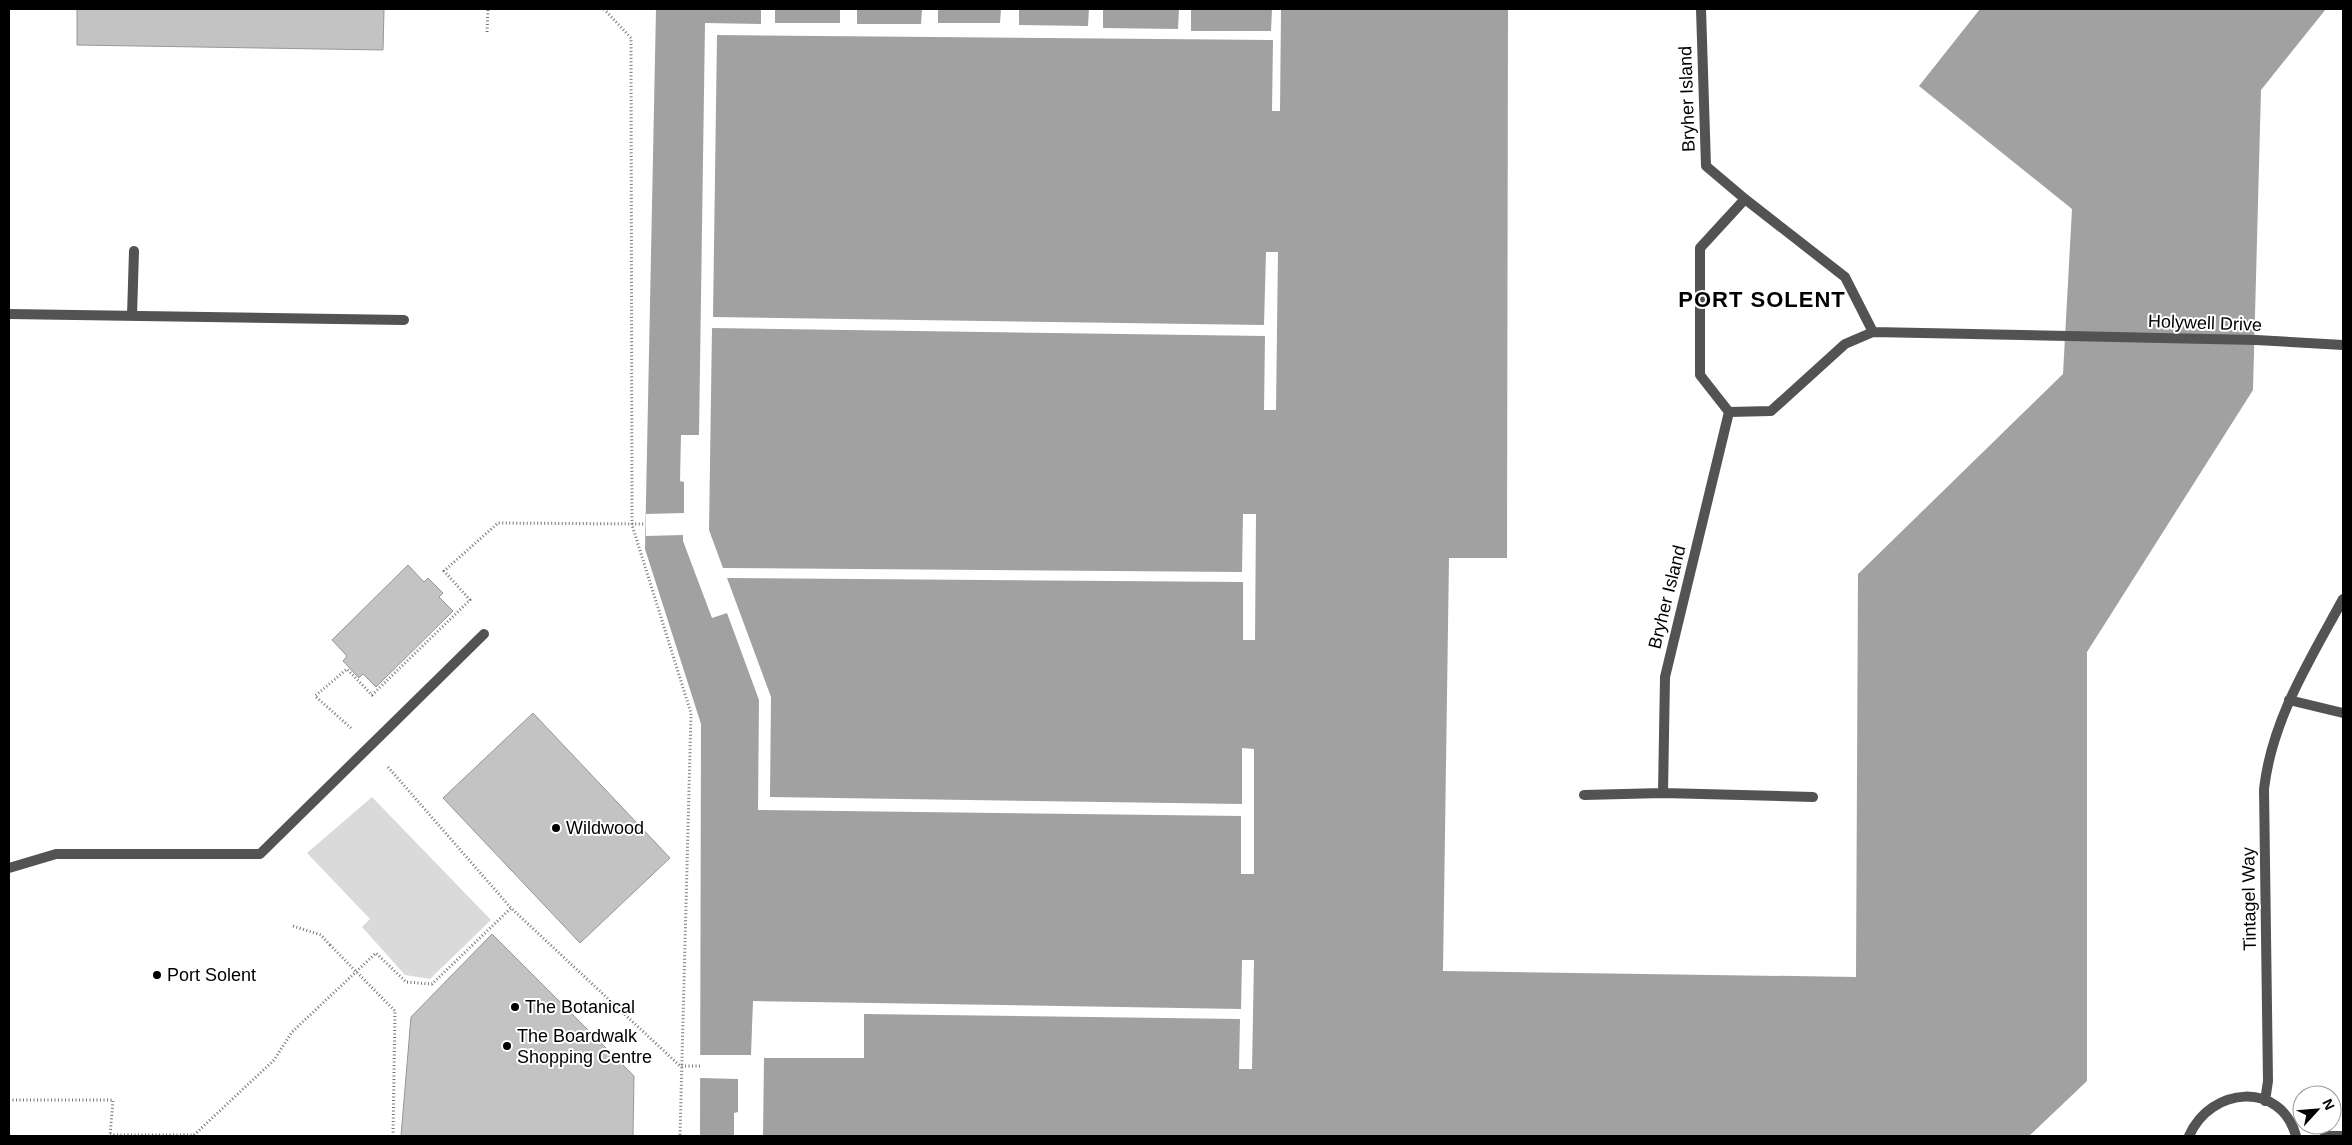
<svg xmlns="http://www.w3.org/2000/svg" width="2352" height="1145" viewBox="0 0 2352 1145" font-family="Helvetica,sans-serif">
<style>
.green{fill:#dadada}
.water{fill:#a1a1a1}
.pier{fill:#fff}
.building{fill:#c3c3c3;stroke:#979797}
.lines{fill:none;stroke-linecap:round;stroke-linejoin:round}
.path{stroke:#757575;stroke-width:3;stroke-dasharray:1 2.5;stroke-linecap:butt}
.lane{stroke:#535353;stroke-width:10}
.street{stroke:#535353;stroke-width:10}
.path-bridge{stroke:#757575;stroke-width:3;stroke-dasharray:1 2.5;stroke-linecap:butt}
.poi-dot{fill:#000;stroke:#fff;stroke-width:2}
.labels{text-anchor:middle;stroke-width:4;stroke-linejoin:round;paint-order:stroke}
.street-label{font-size:18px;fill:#000;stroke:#fff}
.poi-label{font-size:18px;fill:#000;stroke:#fff;text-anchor:start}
.district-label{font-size:22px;font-weight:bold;letter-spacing:1px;fill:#000;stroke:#fff}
</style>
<rect width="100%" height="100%" fill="#fff"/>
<path class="green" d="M372,797L491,920L430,979L405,975L362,927L370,919L307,853Z"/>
<path class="water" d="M656,9H1508L1507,558H1449L1443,971L1856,977L1858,574L2063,374L2072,209L1919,86L1980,9H2326L2261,90L2253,390L2087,652V1081L2029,1136H700L701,724L645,549Z"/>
<path class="pier" d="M761,9H775V23H840V9H857V24H921L922,9H938V23H1000L1001,9H1019V25L1088,26L1089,9H1103V28L1178,29L1179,9H1191V31H1271L1272,9H1281L1280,111H1272L1273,40L717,35L713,317L1264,325L1266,252H1278L1276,410H1264L1265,336L712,328L709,530L723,568L1242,572L1243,514H1256L1255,640H1243V582L727,578L771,697L770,797L1242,804V748L1254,749V874H1241V816L758,810L759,700L727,613L712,618L683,541V535L646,536V514L684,513V482L680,481L681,435H699L705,23L761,24Z
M1242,960H1254L1252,1069H1239L1240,1019L864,1014V1058H764L763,1136H734V1113L738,1112V1079L700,1078V1055H751L753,1001L1241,1009Z"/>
<path class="building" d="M77,9H384L383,50L77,45Z
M408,565L424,582L428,578L443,593L439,597L453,611L376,687L363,674L359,678L343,661L347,656L332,640Z
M533,713L670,858L580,943L443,798Z
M492,934L634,1076L633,1136H401L411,1017Z"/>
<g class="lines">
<path class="path" d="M604,9L631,38L632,525L691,713L680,1136
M487,32L488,9
M351,728L315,696L347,669L372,695L470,600L444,571L498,523L645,524
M388,767L511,908L680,1066H700
M293,926L321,935L330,945
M9,1100H113L110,1136
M110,1135H194L274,1060L292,1032L376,953L406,982L432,984L511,908
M393,1136L395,1011"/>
<path class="lane" d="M9,314L404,320
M132,316L134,251
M9,868L56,854H260L484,634
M2325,1136H2343"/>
<path class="street" d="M1701,9L1706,166L1745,199L1845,277L1873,332
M1745,199L1700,248V375L1729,412L1771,411L1845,344L1873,332L2256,340L2343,345
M2289,700L2343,713
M1663,793L1665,677L1729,412
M1584,795L1663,793L1813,797
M2265,1101L2268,1081L2264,789C2272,719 2310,660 2343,599
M2189,1136C2211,1086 2281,1081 2296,1136"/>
<path class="path-bridge" d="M330,945L395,1011"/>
</g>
<g class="poi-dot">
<circle cx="556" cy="828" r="5"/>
<circle cx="157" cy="975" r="5"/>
<circle cx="515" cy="1007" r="5"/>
<circle cx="507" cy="1046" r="5"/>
</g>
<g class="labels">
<g class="street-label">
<text transform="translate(1687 99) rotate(-92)" y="6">Bryher Island</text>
<text transform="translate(2205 323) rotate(2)" y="6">Holywell Drive</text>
<text transform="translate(1667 597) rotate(-76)" y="6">Bryher Island</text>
<text transform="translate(2249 899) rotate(-91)" y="6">Tintagel Way</text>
</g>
<g class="poi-label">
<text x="566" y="834">Wildwood</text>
<text x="167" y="981">Port Solent</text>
<text x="525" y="1013">The Botanical</text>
<text x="517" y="1042">The Boardwalk<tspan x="517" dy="21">Shopping Centre</tspan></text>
</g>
<g class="district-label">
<text x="1762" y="307">PORT SOLENT</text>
</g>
</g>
<rect width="2352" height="1145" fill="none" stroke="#000000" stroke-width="20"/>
<g transform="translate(2317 1110) rotate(64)"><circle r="24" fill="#ffffff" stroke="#999999"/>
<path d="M0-4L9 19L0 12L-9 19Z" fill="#000000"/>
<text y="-8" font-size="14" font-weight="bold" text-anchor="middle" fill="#000000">N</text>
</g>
</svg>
